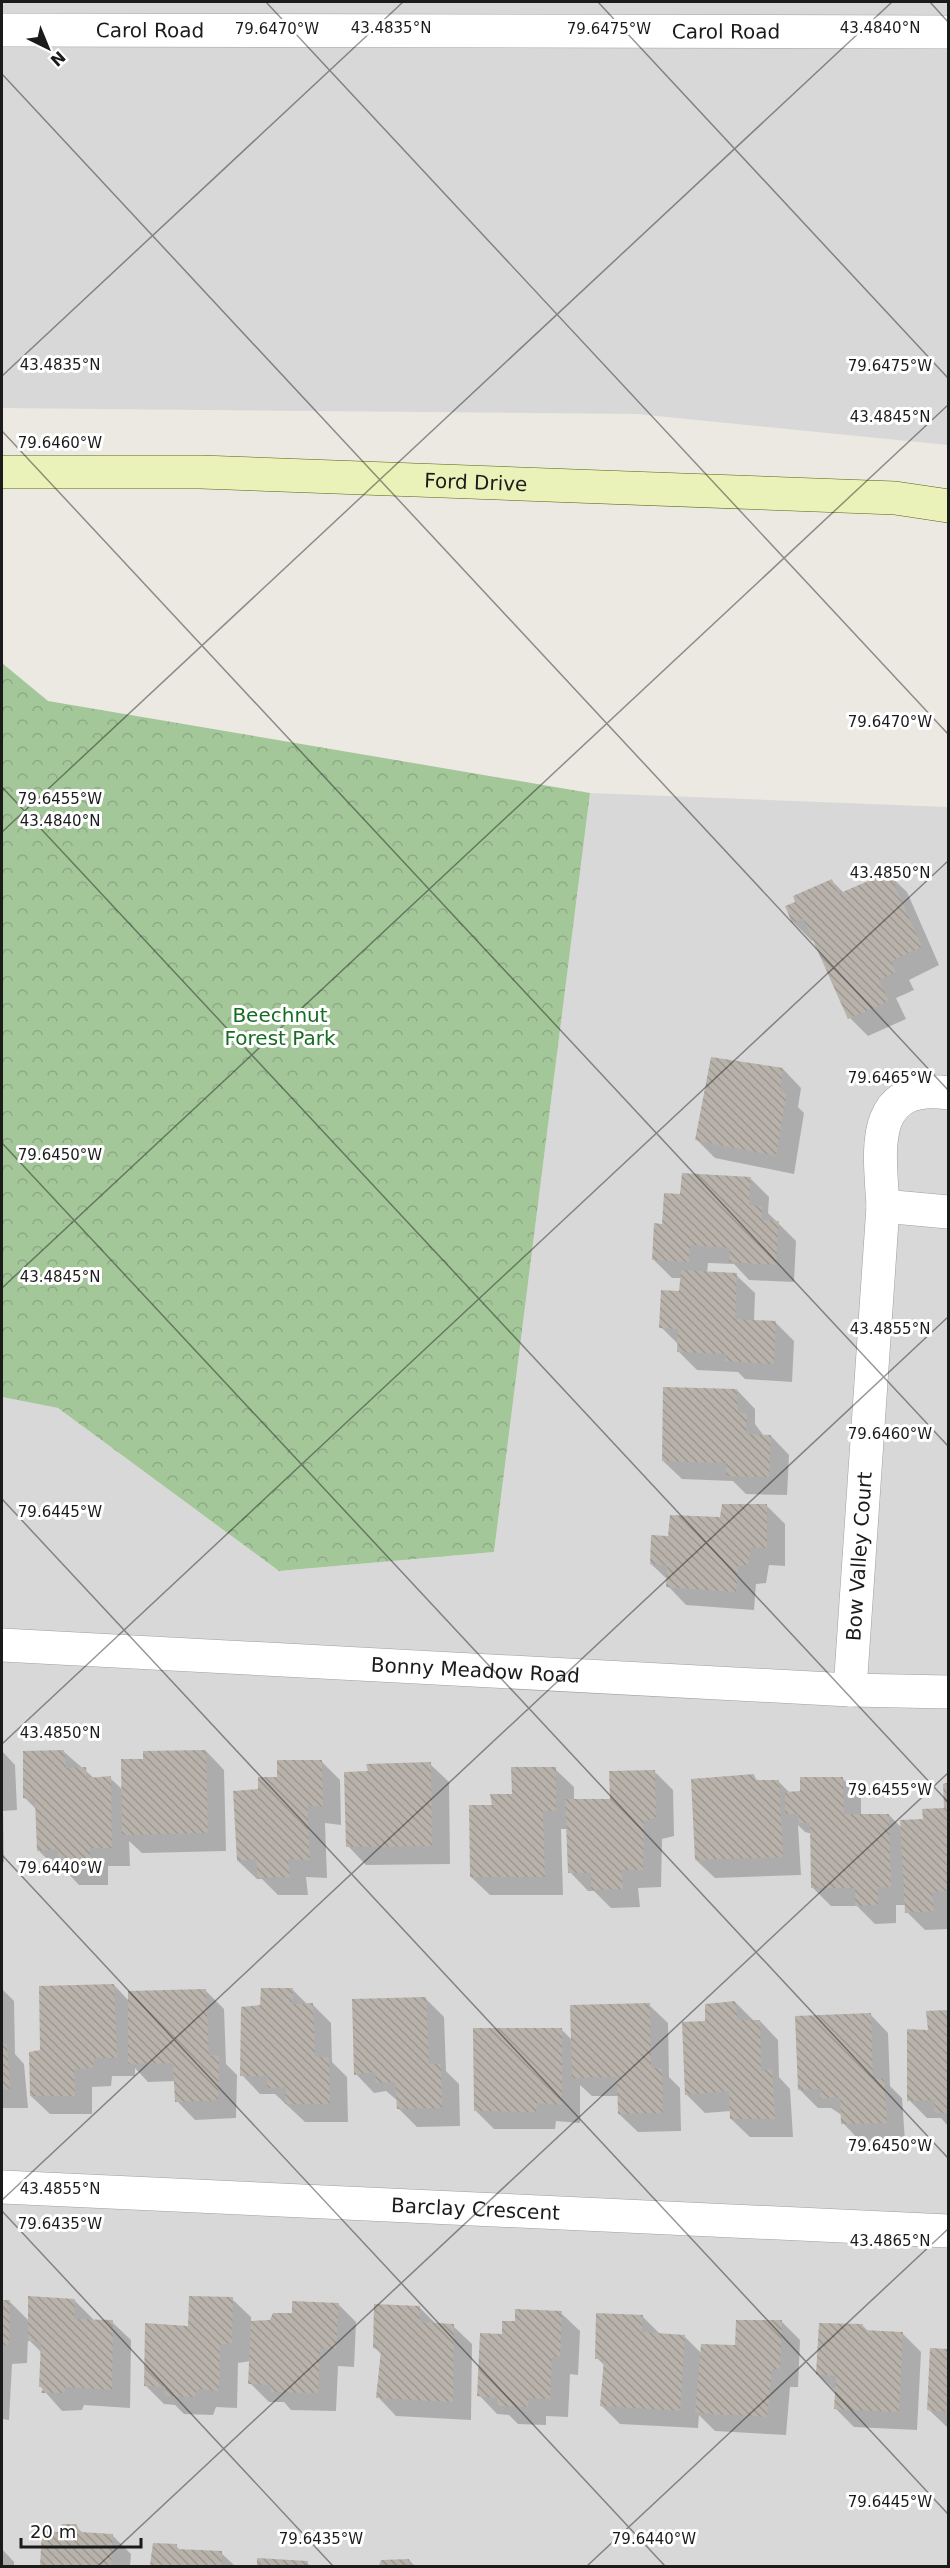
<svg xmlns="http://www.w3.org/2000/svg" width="950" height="2568" viewBox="0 0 950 2568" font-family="'DejaVu Sans',sans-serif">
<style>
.residential{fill:#d9d8d8}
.forest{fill:url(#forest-crowns)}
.shadow{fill:#0003}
.building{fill:url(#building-back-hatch)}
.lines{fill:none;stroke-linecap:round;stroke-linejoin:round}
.street-casing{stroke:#9f9f9f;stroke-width:34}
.secondary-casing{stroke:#56640f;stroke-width:34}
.street{stroke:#fff;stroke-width:33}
.secondary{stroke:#ebf2b9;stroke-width:33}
.ticks{fill:none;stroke:#1b1b1b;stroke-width:1.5;stroke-opacity:0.45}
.labels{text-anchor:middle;stroke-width:6;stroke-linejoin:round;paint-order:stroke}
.street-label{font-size:20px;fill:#1b1b1b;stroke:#fff}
.park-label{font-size:20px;fill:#166c22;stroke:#fff}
.ticks-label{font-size:15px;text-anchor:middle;fill:#1b1b1b;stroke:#fff;stroke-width:6;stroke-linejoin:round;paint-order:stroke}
</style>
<defs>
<pattern id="forest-crowns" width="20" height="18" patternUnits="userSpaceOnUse" patternTransform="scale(1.5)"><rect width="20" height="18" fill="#a4c79a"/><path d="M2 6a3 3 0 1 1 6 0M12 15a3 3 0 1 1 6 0" fill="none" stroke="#8daa84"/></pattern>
<pattern id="building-back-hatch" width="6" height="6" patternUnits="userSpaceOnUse" patternTransform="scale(1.5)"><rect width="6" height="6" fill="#b8b2ab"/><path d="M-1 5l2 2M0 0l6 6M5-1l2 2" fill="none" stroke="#9e9893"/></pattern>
</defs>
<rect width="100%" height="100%" fill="#ebe9e1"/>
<path class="residential" d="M2,2H948V445L637,414L2,408Z
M590,793L948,807V2566H2V1397L58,1408L279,1571L494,1552Z"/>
<path class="forest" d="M2,663L48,701L590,793L494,1552L279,1571L58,1408L2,1397Z"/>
<path class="shadow" d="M888,874L907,892L939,965L909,980L914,990L896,998L906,1019L868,1036L850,1018L815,939L812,941L793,922L831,880L844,893Z
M783,1069L801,1088L798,1107L804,1113L794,1174L715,1158L697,1140Z
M750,1178L769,1197L768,1213L796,1241L794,1282L749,1280L734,1264L708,1263L707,1273L736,1275L755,1293L754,1321L775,1322L794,1341L792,1382L745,1379L738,1372L697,1370L679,1352V1345L661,1327L681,1292L682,1278H672L653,1259L663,1226L682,1196Z
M737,1390L755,1409V1424L764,1436H771L789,1455L787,1495L746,1494L733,1481L682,1479L663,1461Z
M766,1505L785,1524V1566L769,1565L766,1583L756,1584L754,1610L686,1605L668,1586V1580L651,1564L670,1538Z
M2,1751L15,1765L17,1810L3,1811L4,1862L2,1863Z
M63,1751L95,1779L110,1778L124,1791L145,1760L206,1751L224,1770L226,1851L142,1853L129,1841L130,1866H108V1885H79L63,1868L57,1869L39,1851L37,1810L25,1798Z
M321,1761L340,1780L341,1825L325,1823L327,1878L306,1877L308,1895H278L262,1879H257L238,1861L260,1790L278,1778Z
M430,1764L449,1782L450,1864L366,1865L348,1846L370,1772Z
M555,1769L574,1787V1801L611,1800L655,1772L673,1790L674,1836L662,1839L661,1887L638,1888L640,1907L611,1908L594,1891H588L570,1872L568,1829H561L563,1895H490L471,1877L494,1806Z
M753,1776L759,1782L778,1781L790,1793L802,1792L842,1778L861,1797V1815H889L902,1828L924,1821L946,1809L944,1785H948V1929L925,1930L907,1912L906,1905H896V1923L875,1924L857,1906H831L813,1888L812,1834L805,1832L798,1825L801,1875L715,1878L696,1860Z
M114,1985L129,2001L206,1991L224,2009L226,2064L237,2075L236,2118L195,2120L177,2101L176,2081L148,2082L135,2068V2076H112L111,2086L92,2087V2114H50L31,2096L41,2052Z
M2,1989L14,2001L15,2054L24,2064L28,2108H2Z
M293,1990L308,2005L312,2004L331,2023L332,2062L347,2077L348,2122H305L275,2094H260L242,2075L262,2007Z
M426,1999L444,2017L446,2071L459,2084L460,2126L417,2127L398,2108V2101L386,2091L374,2093L356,2074Z
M735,2002L754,2021H760L778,2040L779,2077L790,2089L793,2137H750L731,2119V2111L705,2113L687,2095Z
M649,2005L668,2023L669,2077L680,2088L681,2131L638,2132L619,2114V2096H592L580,2085V2123L556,2121L555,2129H494L476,2111L562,2030L573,2041Z
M948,2012V2126L941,2118H927L909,2100L929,2031L927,2013Z
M870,2014L888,2033L890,2086L902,2098L905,2141L861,2142L843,2123V2116L831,2108H818L800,2090Z
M232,2299L251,2317V2322L271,2321L338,2304L356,2322L354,2367L338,2366L336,2411L291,2410L284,2402H269L250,2383L251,2361L238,2363L237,2408L216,2407L213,2415L184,2414L175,2405L164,2404L145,2385L189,2327Z
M74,2300L93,2319V2321L112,2322L131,2340L130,2408L84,2405L82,2410L62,2411L40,2386L42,2353L28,2339L27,2363L12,2364L9,2420L2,2419V2301H9L29,2321Z
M419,2307L437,2325L453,2326L472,2344L471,2420L396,2416L378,2397L382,2355L375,2348Z
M561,2313L580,2331L578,2375L570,2374L568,2417L546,2416V2425L518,2424L509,2415L497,2414L479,2395L503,2335L516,2323Z
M642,2316L661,2335L684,2336L702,2354L736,2347L781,2321L800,2340L798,2387H790L786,2435L715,2431L699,2415L698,2428L620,2424L602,2406L605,2366L597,2358Z
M862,2325L869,2332L902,2333L921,2352L917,2430L854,2427L836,2409V2392L817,2373Z
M931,2349L948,2351V2428L929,2410Z
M75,2526L84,2534L112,2535L131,2554L130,2566H42L44,2532L58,2533Z
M176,2546L181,2551L221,2553L235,2566H151L152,2550Z
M2,2549L14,2562V2566H2Z
M259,2560L307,2563L311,2566H259Z
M409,2560L415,2566H380L382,2561Z"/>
<path class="building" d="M889,872L922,947L891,961L896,972L879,980L889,1001L848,1019L803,918L792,923L785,906L795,902L793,896L832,879L838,894Z
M711,1057L783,1068L780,1091L787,1093L776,1156L695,1140Z
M682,1173L751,1177L749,1205L762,1206V1220L779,1221L776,1265L729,1262L730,1248L690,1245L689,1262L652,1260L654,1223L662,1224L664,1193L680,1194Z
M681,1270L737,1273L735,1319L776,1321L774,1364L725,1361L726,1354L677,1352L678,1329L659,1328L661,1290L679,1291Z
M663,1387L737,1389L738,1412L747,1413L746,1434L771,1435L769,1477L726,1476V1463L662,1461Z
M722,1504H767V1548L751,1547L748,1565L738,1566L736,1592L666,1587L667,1565L650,1564L651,1535L668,1536L670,1515L720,1517Z
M64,1750L66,1768L86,1767L87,1778L111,1776L112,1848H90L91,1867H59L58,1849L37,1851L35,1800L23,1798V1751Z
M206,1750L208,1833L122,1835L121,1759H143V1751Z
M277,1760H322L323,1807L307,1805L310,1860L288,1859L290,1877L258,1878L256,1859L237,1861L233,1791L258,1789V1777H277Z
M431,1762L432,1846L346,1847L344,1772L368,1771L366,1764Z
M511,1767H556V1811H543L545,1877H470L469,1805H492L490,1794H512Z
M655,1770L656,1818L644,1821L643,1870H621L623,1889L591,1890V1873H568L565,1799H610L609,1771Z
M754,1774L756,1780H779L783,1857L695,1860L691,1779Z
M800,1777H843L844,1814H889L891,1887H878V1905L855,1906V1888H811L810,1823H799L798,1814H785V1792L800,1791Z
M945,1783H948V1891L932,1892L934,1911L905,1913L900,1820L923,1819L922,1809L944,1808L943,1784Z
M114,1984L117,2058H94L93,2068L74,2069L75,2096H30L29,2052L40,2050L39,1986Z
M261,1988H293L292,2004L313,2003L315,2057H329L330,2104H285L286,2087L267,2088L268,2076H240L241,2007L260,2005Z
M206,1989L209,2056L219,2055L218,2100L175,2102L173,2063L128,2064V1991Z
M426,1997L429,2064H441L442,2108L397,2109L395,2082L376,2083L375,2072L354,2075L352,1999Z
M735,2001L738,2020H760L761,2071L772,2069L775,2119H730L729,2091L685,2095L682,2022L705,2021V2004Z
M650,2003L651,2068H662L663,2113L618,2114L617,2077L572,2078L570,2005Z
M948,2010V2113H934L935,2100L907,2101V2029L928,2030L926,2011Z
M871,2013L873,2080L884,2078L887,2123L841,2124L840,2097L820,2099L821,2089L798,2090L795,2016Z
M473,2028H562V2105L537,2103L536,2112L474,2111Z
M2,2044H7L10,2090H2Z
M28,2296L75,2299L74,2319L113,2320L112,2390L66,2387L64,2393H41L44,2387H39L41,2341H28Z
M189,2296L233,2297L232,2343L220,2345L219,2391L198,2389L194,2397L164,2396L165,2387L144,2386L145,2323L188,2326Z
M2,2300H10L9,2345L2,2346Z
M292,2301L339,2303L336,2349L320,2348L318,2393L271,2392L270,2385L248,2384L251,2321L270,2320L273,2313H292Z
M374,2304L420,2306V2322L454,2324L453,2402L376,2398L381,2350L373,2348Z
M515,2309L562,2311L560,2357H552L550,2399L528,2398V2407L498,2406L497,2398L477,2396L480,2333L502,2334V2321H515Z
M596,2313L643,2315L642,2332L685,2335L680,2411L600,2406L604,2359H595Z
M736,2320H782L780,2369H772L767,2417L695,2413L701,2344L735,2345Z
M819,2323L863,2324V2330L903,2332L899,2412L834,2409L836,2376L816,2374Z
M930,2348L948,2349V2412L927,2410Z
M62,2524H76L80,2532L113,2534L111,2566H40L42,2531L58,2532Z
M153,2543L177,2544V2549L222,2551L221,2566H150Z
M257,2558L308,2561V2566H257Z
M409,2559L411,2566H379L381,2560Z"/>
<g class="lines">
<defs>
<g id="street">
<path id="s1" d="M2,30L948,32"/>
<path d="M883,1206L948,1212"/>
<path id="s2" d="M2,1645L850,1690L948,1692"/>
<path id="s3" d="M850,1690L883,1206C880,1153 867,1082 948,1093"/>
<path id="s4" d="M2,2187L948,2231"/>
</g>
<g id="secondary">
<path id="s5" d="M2,472H201L895,498L948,506"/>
</g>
</defs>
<use href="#street" class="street-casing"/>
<use href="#secondary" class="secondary-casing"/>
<use href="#street" class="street"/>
<use href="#secondary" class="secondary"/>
</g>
<path class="ticks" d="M266,2L948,734M598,2L948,378M930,2L948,22M2,74L948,1090M2,376L403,2M2,431L948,1446M2,787L948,1802M2,832L892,2M2,1143L948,2158M2,1288L948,405M2,1499L948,2514M2,1744L948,861M2,1855L665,2566M2,2200L948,1317M2,2211L333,2566M98,2566L948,1773M587,2566L948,2229"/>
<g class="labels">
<g class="street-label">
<text dy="7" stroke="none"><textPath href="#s1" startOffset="148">Carol Road</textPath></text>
<text dy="7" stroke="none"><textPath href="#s1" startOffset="724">Carol Road</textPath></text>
<text dy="7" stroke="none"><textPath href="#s5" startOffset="474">Ford Drive</textPath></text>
<text dy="7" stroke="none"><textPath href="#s3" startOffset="134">Bow Valley Court</textPath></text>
<text dy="7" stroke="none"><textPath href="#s2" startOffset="474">Bonny Meadow Road</textPath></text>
<text dy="7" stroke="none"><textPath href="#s4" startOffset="474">Barclay Crescent</textPath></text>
</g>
<g class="park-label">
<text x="280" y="1022">Beechnut<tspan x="280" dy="23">Forest Park</tspan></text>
</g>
</g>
<g class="ticks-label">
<text x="391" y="33">43.4835°N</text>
<text x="880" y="33">43.4840°N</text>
<text x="277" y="34">79.6470°W</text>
<text x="609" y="34">79.6475°W</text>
<text x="60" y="370">43.4835°N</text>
<text x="890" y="371">79.6475°W</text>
<text x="890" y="422">43.4845°N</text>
<text x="60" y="448">79.6460°W</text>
<text x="890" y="727">79.6470°W</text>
<text x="60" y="804">79.6455°W</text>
<text x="60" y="826">43.4840°N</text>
<text x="890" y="878">43.4850°N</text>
<text x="890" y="1083">79.6465°W</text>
<text x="60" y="1160">79.6450°W</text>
<text x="60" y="1282">43.4845°N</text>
<text x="890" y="1334">43.4855°N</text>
<text x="890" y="1439">79.6460°W</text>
<text x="60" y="1517">79.6445°W</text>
<text x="60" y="1738">43.4850°N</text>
<text x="890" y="1795">79.6455°W</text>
<text x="60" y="1873">79.6440°W</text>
<text x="890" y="2151">79.6450°W</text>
<text x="60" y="2194">43.4855°N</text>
<text x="60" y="2229">79.6435°W</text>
<text x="890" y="2246">43.4865°N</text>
<text x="890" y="2507">79.6445°W</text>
<text x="321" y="2544">79.6435°W</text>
<text x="654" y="2544">79.6440°W</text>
</g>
<rect width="950" height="2568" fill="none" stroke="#1b1b1b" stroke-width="6"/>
<g transform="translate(48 48) rotate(137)" stroke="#ffffff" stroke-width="4.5" paint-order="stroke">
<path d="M0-4.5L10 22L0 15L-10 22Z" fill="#1b1b1b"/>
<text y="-9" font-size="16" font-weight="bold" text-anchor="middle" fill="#1b1b1b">N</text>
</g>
<path d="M21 2538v9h120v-9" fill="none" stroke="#1b1b1b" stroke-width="3"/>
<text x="30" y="2538" font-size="18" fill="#1b1b1b" stroke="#ffffff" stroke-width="4.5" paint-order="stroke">20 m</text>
</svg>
